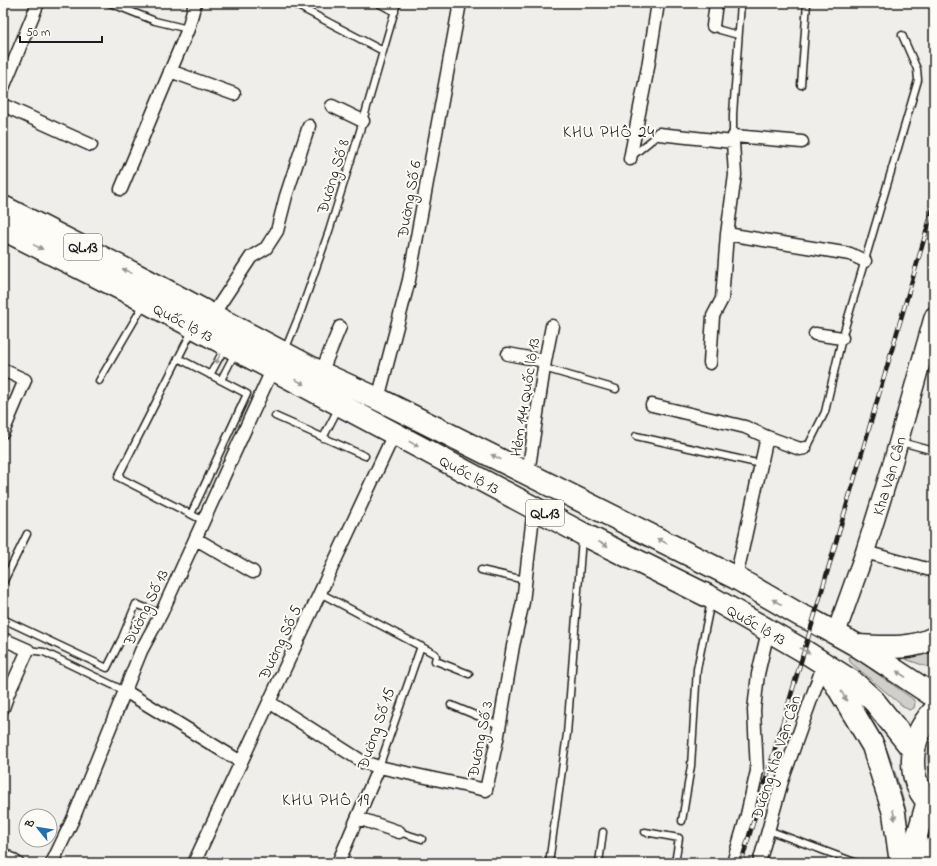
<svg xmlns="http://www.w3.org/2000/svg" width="937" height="866" viewBox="0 0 937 866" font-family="'Indie Flower',sans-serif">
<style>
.green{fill:#d0cfcc;stroke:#767674}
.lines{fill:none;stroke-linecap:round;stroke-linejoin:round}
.lane-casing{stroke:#1c1c1c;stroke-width:9}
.street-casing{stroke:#1c1c1c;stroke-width:15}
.secondary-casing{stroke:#1c1c1c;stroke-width:21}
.primary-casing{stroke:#1c1c1c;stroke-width:23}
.highway-casing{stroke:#1c1c1c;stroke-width:25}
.lane{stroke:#fdfcf7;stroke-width:6}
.street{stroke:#fdfcf7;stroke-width:12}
.secondary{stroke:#fdfcf7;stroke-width:18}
.primary{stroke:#fdfcf7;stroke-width:20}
.highway{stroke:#fdfcf7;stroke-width:22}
.rail-casing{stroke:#1c1c1c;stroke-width:4.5}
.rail{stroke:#fdfcf7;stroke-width:3;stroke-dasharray:9;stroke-linecap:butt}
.oneway{fill:#989794}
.labels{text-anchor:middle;stroke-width:4;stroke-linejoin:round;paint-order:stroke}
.shield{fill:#fdfcf7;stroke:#605f5e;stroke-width:1}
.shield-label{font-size:15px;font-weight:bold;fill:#1c1c1c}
.street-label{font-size:16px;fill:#1c1c1c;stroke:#fdfcf7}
.neighbourhood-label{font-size:17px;letter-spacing:1px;fill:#1c1c1c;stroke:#fdfcf7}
</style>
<rect width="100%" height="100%" fill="#f0eeea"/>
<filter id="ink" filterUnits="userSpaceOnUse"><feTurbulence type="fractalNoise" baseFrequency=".025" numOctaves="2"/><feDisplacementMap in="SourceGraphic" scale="8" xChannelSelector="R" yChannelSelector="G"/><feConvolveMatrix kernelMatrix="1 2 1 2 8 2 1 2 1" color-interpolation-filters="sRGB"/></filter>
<g filter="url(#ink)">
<path class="green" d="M934,644V669L905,659L899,654Z
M850,656L855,658L913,699L915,703L914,708L909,710L904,707L850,662L849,658Z
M860,702C881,732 890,753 900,789C903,799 907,811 907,822C908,835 905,849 904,862Z
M934,737V784C928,769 924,752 934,737Z"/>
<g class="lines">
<defs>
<path id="lane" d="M110,3L155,21L188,29
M378,3L395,12
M294,4L383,51
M713,26L720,30L738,35
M801,85L807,3
M733,138V114L741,3
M631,157L659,134
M192,331L118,477L204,521
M285,350L301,311L329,231L363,121L397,3
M178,358L247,394L191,514
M544,368L616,389
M210,375L225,347
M221,380L235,353
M99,381L144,304
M275,416L365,456
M636,436L761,464
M323,438L339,407
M901,442L934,451
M805,448L809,444L825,412L842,338L918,80L917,69L902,35
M481,570L525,580
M3,583L27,534
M320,593L435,654L436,656L435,661H436L469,674
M3,619L107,668L122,638L136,604L161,614
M28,650L44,652L125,691
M451,705L499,725
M379,767L421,646
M682,821L691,766L697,669L711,601
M768,830L857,863
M399,832L422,839
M645,832L679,838L675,863
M549,863L567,734L582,538
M599,863L603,832"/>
<path id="street" d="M713,26L716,3
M170,71L234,94
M3,88L38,3
M3,105L91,145
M332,106L363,121
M659,134L733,142L735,175L727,234L722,299L713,316L710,363
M734,136L802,142
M630,159L648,67L658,3
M121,189L188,29L195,3
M727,234L850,254L865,261
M212,316L251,257L266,248L277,231L286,196L309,126
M815,334L842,338
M508,354L545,361
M3,370L25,380L3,432
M321,373L340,327
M378,399L409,280L460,3
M652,405L745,427L767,437L800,449L805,448
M528,473L545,361L552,326
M196,539L253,572
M865,552L934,571
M736,578L767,437
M3,639L28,650L8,694L3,708
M125,691L241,762
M269,702L363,762L379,767L486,790L498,735L513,646L523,602L534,507
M358,818L399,832
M3,854L17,863
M52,863L73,819L141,651L161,614L273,368
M194,863L394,434
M338,863L379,767
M733,863L746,819L757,771L754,710L758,674L768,631
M759,863L782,781L824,663"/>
<g id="secondary">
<path id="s1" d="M836,633L865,552L892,465L934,316"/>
</g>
<path id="primary" d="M909,863L927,801"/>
<g id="highway">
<path d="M3,207L146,280L321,373L378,399L736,578L800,615L813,621L858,646L934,696"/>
<path id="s2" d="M3,229L126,291L583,534L712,598L804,651L853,682L874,701L913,750"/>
<path d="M859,646C884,647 911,650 934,638"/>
<path d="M826,667L873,746L894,813L901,863"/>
<path d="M934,711C908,739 904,781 934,808"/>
<path d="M930,863L934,848"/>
</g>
</defs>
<use href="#lane" class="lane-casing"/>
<use href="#street" class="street-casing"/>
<use href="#secondary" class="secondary-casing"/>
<use href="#primary" class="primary-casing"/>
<use href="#highway" class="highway-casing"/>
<use href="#lane" class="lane"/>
<use href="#street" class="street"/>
<use href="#secondary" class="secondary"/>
<use href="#primary" class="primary"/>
<use href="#highway" class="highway"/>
<defs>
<path id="rail" d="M741,863L813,621L934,205"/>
</defs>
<use href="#rail" class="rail-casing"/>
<use href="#rail" class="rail"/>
</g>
<defs><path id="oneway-solid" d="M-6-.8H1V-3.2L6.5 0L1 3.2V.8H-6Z"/></defs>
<g class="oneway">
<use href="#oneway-solid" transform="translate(38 247) rotate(26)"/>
<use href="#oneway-solid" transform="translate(127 271) rotate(-153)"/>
<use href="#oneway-solid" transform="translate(218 359) rotate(118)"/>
<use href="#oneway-solid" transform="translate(300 382) rotate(28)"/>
<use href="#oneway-solid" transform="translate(414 444) rotate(28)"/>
<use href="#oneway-solid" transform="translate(496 457) rotate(-153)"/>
<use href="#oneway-solid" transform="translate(662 541) rotate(-153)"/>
<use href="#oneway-solid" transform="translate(603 544) rotate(27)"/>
<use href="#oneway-solid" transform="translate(777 602) rotate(-150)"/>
<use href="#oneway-solid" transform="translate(805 651) rotate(30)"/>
<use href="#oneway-solid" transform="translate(901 674) rotate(-147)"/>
<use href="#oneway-solid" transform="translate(844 696) rotate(60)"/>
<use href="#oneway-solid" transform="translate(894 815) rotate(78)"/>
</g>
</g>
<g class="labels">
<g class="shield">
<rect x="64" y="234" width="38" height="26" rx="3"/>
<rect x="526" y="500" width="38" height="26" rx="3"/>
</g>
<g class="shield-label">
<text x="83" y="252">QL.13</text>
<text x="545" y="518">QL.13</text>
</g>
<g class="street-label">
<text transform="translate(332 176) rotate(-73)" y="6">Đường Số 8</text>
<text transform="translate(408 199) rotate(-80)" y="6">Đường Số 6</text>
<text dy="6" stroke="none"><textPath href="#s2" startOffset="203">Quốc lộ 13</textPath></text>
<text transform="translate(524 397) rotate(-81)" y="6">Hẻm 144 Quốc lộ 13</text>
<text dy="6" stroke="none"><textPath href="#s2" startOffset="527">Quốc lộ 13</textPath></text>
<text dy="6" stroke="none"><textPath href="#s1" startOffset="166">Kha Vạn Cân</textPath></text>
<text transform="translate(145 607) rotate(-64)" y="6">Đường Số 13</text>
<text dy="6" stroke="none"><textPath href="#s2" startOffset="851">Quốc lộ 13</textPath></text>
<text transform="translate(279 642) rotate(-65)" y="6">Đường Số 5</text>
<text transform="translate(375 728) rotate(-71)" y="6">Đường Số 15</text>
<text transform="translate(479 739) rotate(-79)" y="6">Đường Số 3</text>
<text transform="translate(775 757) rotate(-72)" y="6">Đường Kha Vạn Cân</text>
</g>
<g class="neighbourhood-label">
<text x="609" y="137">KHU PHỐ 24</text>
<text x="326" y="805">KHU PHỐ 19</text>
</g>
</g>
<rect width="937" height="866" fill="none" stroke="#fdfcf7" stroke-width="16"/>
<rect x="8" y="8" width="921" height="850" fill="none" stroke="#1c1c1c" stroke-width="1.5" filter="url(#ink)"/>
<g transform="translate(38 828) rotate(300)"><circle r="19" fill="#fdfcf7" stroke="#a3a29f"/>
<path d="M0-3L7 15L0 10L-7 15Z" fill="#1f6fb2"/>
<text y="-6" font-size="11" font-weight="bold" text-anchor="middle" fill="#1c1c1c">B</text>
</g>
<path d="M20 36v6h82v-6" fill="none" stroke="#1c1c1c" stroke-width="2"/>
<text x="26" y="36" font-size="12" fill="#1c1c1c" stroke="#fdfcf7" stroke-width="3" paint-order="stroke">50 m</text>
</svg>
